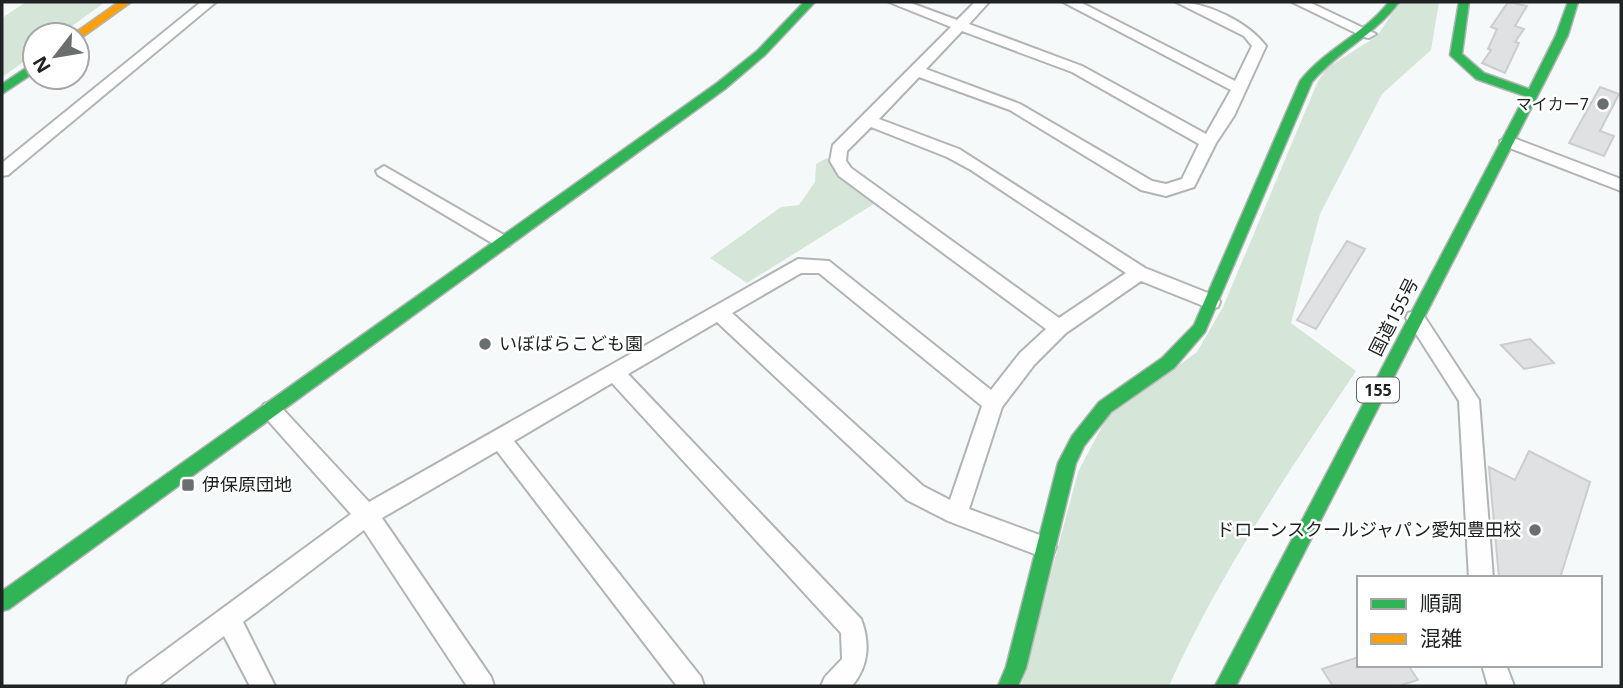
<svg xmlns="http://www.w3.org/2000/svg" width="1623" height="688" viewBox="0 0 1623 688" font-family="'Noto Sans','Noto Sans JP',sans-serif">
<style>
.green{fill:#d5e5d8}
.building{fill:#dfe1e2;stroke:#cbcdce;stroke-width:2}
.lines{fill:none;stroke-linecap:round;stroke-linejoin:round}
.street-casing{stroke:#b1b4b5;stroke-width:4}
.fast-casing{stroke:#b1b4b5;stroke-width:3}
.slow-casing{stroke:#b1b4b5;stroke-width:3}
.street{fill:#fefefe;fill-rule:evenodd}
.fast{fill:#30b455;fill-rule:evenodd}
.slow{fill:#ff9f0a;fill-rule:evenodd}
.poi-dot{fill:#6b6e6e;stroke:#fff;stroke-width:2.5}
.labels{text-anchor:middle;stroke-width:5;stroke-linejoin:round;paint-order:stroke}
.far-poi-label{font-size:16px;fill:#202323;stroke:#fff;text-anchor:end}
.shield{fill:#fff;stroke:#636565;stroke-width:2}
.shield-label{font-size:16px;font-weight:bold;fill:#202323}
.street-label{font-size:18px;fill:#202323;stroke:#fff}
.poi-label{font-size:18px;fill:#202323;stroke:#fff;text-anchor:start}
</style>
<rect width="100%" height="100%" fill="#f6f9fa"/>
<path class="green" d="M26,2H105L60,35H35V54L2,77V18Z
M1400,2H1439L1431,50L1382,94L1320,214L1291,323L1356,371C1289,471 1218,576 1169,686H1021L1078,472L1107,417L1197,352L1223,307L1318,81L1327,68L1377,36Z
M827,158L840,174L877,202L747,283L710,258L781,207L799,205L815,182L816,164Z"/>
<path class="building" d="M1508,2L1527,6L1515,26L1524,29L1515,42L1519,43L1505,73L1482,63L1491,50L1488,49L1497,29L1491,27Z
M1600,87L1619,94L1600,131L1614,136L1604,156L1569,143Z
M1347,241L1365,249L1316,329L1297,320Z
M1530,339L1554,363L1524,369L1501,345Z
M1529,451L1590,482L1560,578H1499L1489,467L1515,480Z
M1359,657V665H1408L1418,680L1398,686H1333L1322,669Z"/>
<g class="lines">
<defs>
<path id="street" d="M201,2H216L8,175L2,176V163Z
M889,2H908L957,20L975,2H989L969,24L1082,66L1206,134L1231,90L1063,2H1080L1235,81L1252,46L1244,36L1176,2C1207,2 1248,22 1266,46L1234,116L1216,143L1194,187L1166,196L1141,190L1010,110L919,77L879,119L959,149L1145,268L1218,297L1220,302L1218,307L1211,309L1141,281L1066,333L1034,365L1002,407L969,509L1053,540L1056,547L1053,554L1045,558L948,521L907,500L717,322L628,374L861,619C870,642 869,666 852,686H821L825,677L842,659L841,633L612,383L514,441L701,677L704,686H677L497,451L382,518L491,677L494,686H467L364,530L243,622L275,686H250L224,636L158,686H126L129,677L351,514L264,416L261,410L264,404L271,402L278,404L369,502L798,259L829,261L991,390L1020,353L1046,329L839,176L830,161L833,145L951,27ZM962,31L1072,72L1199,144L1182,179L1166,184L1152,181L1020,104L926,69ZM871,127L947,157L971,170L1126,273L1059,318L851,168L846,161L847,151ZM801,273H819L982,406L950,500L923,486L732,313Z
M1292,2H1309L1376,34L1369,38L1364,37Z
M1508,136L1621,179V191L1502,145L1500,141Z
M384,166L509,238L512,242L509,246H497L378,175L376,171Z
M1415,311L1422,313L1479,400L1493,578H1469L1459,401L1406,318L1408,313Z
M1482,665H1506L1514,686H1488Z"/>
<path id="fast" d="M804,2H815L765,55L725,89L9,609L2,611V591L717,83L757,51Z
M1389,2H1399C1375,35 1338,51 1312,82L1205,332L1174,368L1111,412L1084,446L1076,463L1026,668L1018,686H998L1006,667L1058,463L1072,436L1099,402L1162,358L1194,325L1300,81C1325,49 1364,34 1389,2Z
M1459,2H1469L1462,54L1484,73L1529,89L1556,35L1568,2H1578L1568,35L1547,77L1236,686H1215L1525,96L1476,79L1452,57L1450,55Z
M35,62V72L2,94V84Z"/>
<path id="slow" d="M119,2H131L81,38L77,39V35H72Z"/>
</defs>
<use href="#street" class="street-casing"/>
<use href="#fast" class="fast-casing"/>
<use href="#slow" class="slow-casing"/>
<use href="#street" class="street"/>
<use href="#fast" class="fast"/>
<use href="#slow" class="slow"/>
</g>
<g class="poi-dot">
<circle cx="1603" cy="104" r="7"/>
<circle cx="485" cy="344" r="7"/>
<rect x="181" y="478" width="14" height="14" rx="3.5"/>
<circle cx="1535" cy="530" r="7"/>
</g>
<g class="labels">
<g class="far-poi-label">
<text x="1589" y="110">マイカー7</text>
</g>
<rect class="shield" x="1357" y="377.5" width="42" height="25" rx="5"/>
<g class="shield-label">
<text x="1378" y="396">155</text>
</g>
<g class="street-label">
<text transform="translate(1394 317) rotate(-63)" y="6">国道155号</text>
</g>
<g class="poi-label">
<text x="499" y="350">いぼばらこども園</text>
<text x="202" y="491">伊保原団地</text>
<text x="1521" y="536" text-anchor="end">ドローンスクールジャパン愛知豊田校</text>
</g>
</g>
<rect width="1623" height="688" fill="none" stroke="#202323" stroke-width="7"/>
<rect x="1357" y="576" width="245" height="91" fill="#ffffff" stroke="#a6a7a7" stroke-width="2"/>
<rect x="1371" y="599" width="35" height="10" fill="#30b455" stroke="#a6a7a7" stroke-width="2"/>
<text x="1420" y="611" font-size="21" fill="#202323">順調</text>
<rect x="1371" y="634" width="35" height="10" fill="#ff9f0a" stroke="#a6a7a7" stroke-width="2"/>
<text x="1420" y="646" font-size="21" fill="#202323">混雑</text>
<g transform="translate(56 56) rotate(239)"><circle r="33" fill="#ffffff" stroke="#a6a7a7" stroke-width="2"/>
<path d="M0-5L12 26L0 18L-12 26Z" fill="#6b6e6e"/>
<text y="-10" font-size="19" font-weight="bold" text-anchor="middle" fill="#202323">N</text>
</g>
</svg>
